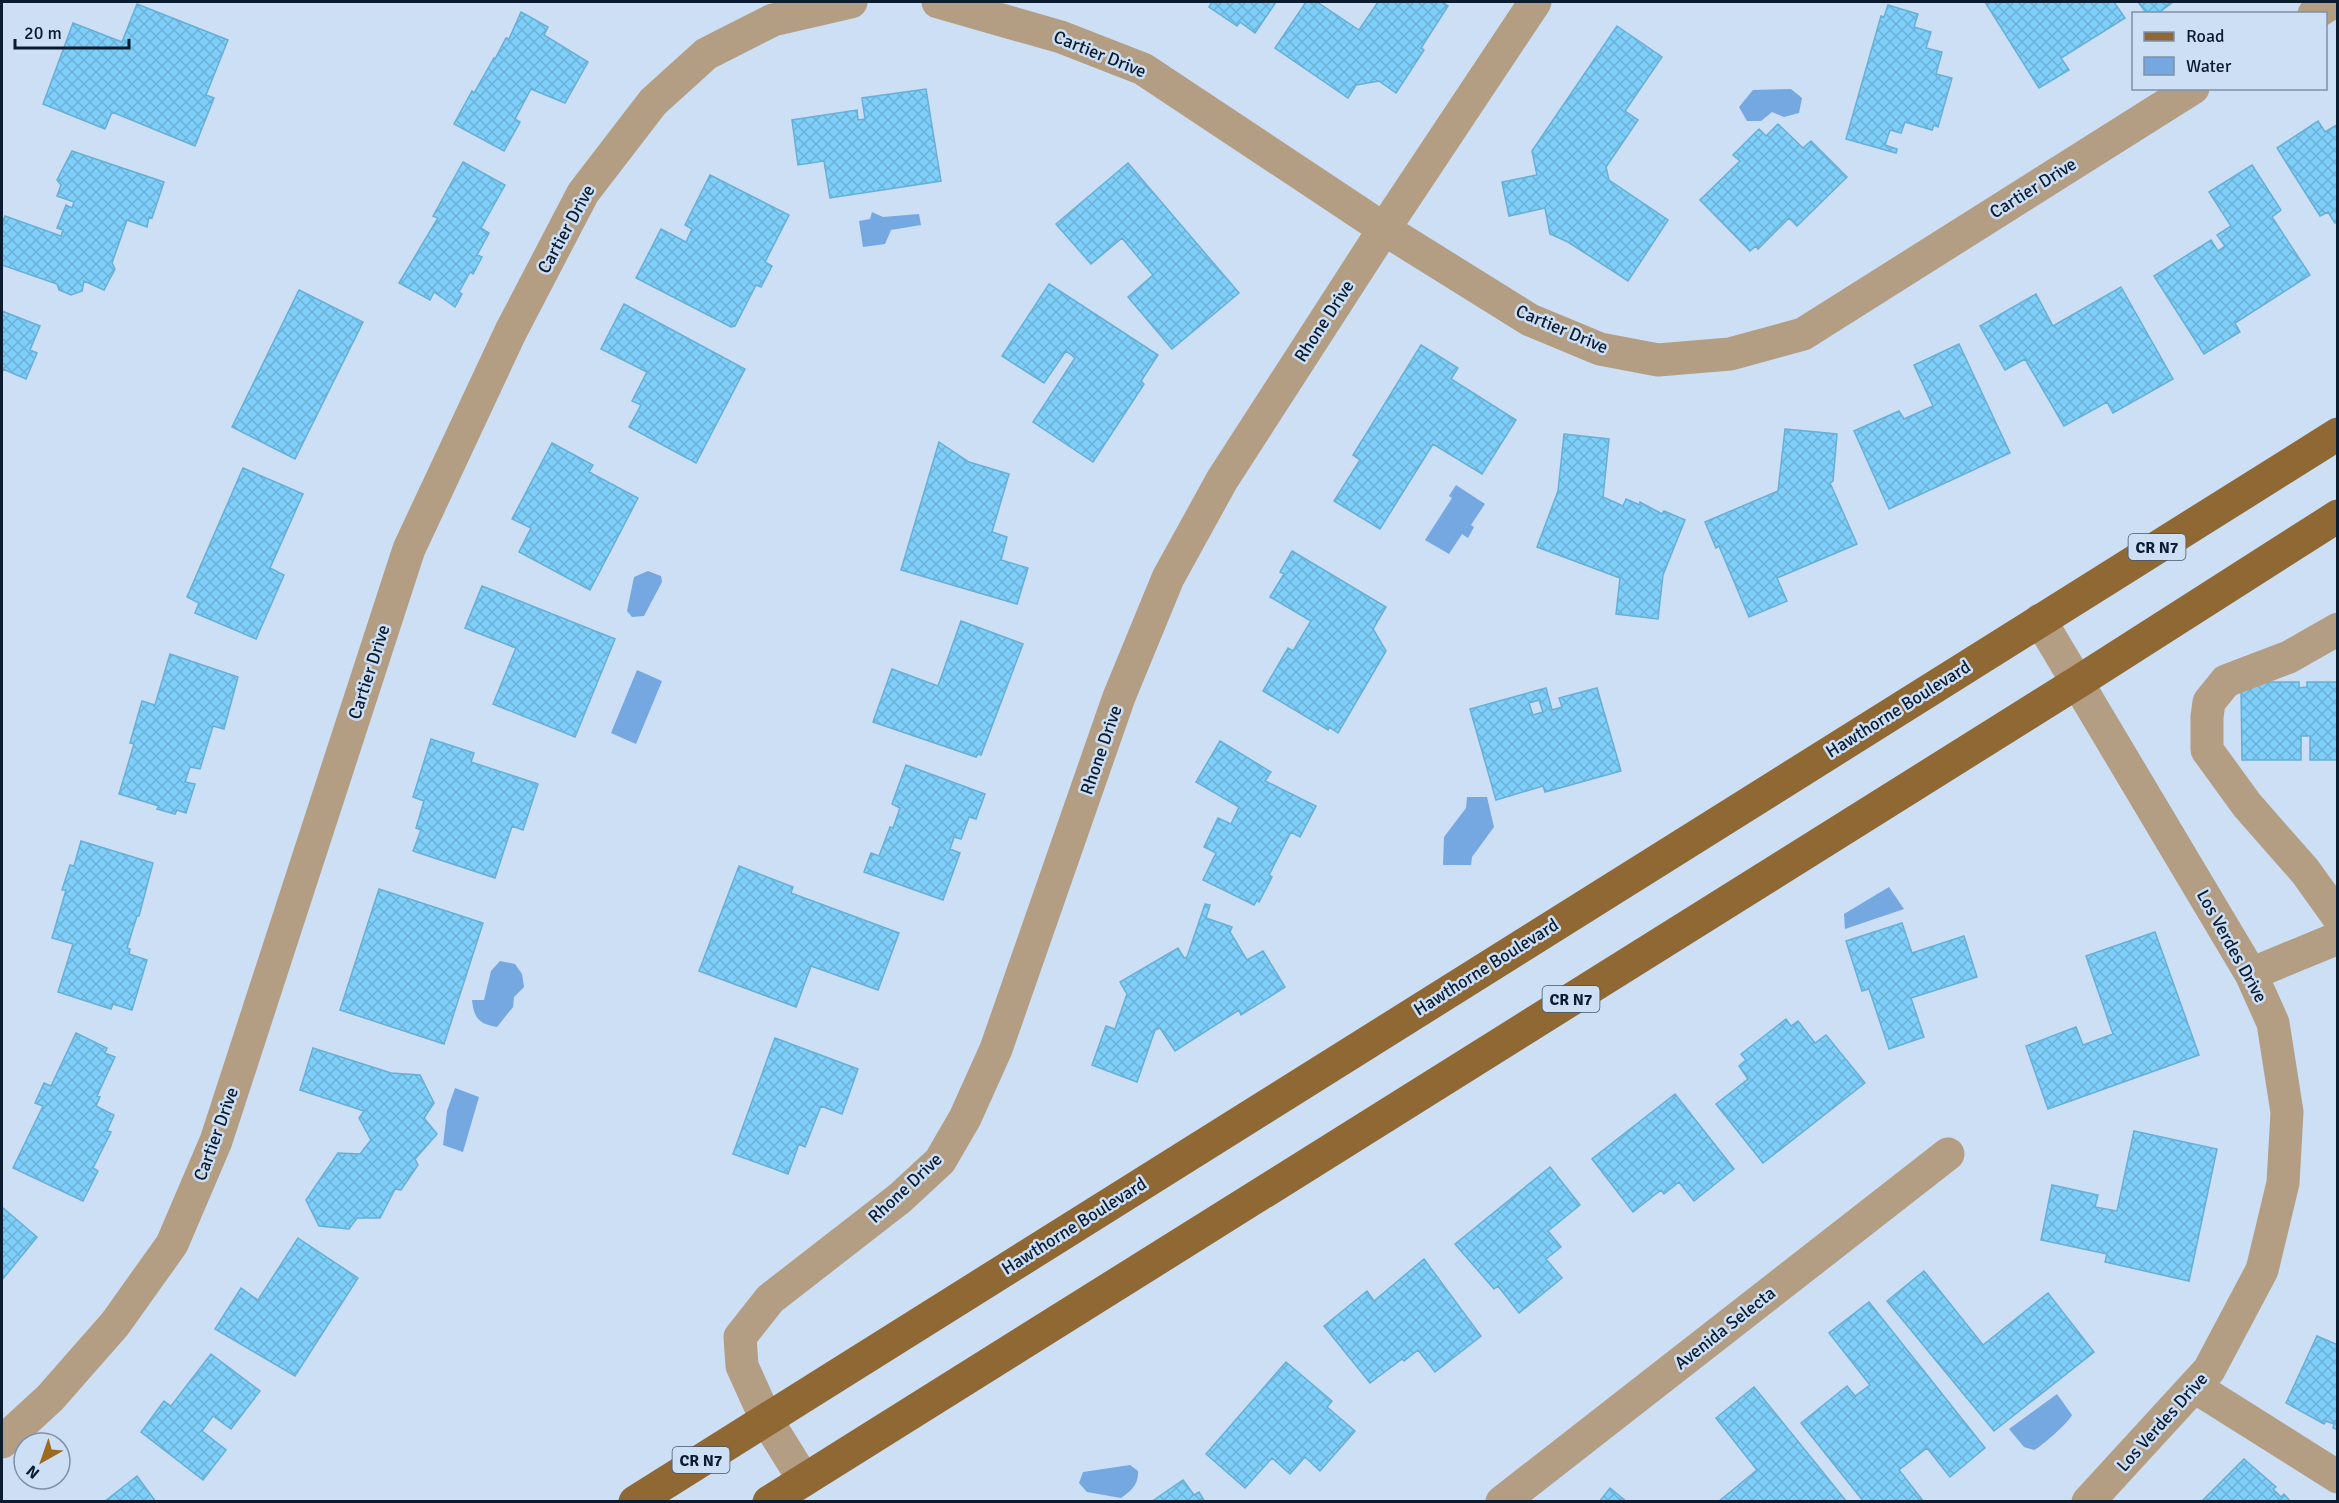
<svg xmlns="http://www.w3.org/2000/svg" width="2339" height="1503" viewBox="0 0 2339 1503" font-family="Signika,sans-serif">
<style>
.water{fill:#75a7e1}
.building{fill:url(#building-cross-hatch);stroke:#68afd5;stroke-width:1.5;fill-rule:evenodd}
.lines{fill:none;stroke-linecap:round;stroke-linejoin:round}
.street{stroke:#b39e83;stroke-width:33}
.primary{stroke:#8f6834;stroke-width:33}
.labels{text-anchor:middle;stroke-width:5;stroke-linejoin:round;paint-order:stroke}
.shield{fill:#ccdff5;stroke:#45566b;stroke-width:1.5}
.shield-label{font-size:16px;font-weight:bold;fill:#0b1c30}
.street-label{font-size:18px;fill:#0b1c30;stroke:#ccdff5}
</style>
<defs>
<pattern id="building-cross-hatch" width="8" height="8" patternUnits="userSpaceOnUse" patternTransform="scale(1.5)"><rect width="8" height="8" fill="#7ecffa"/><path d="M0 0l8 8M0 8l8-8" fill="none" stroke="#6cb1d7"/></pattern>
</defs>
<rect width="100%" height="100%" fill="#ccdff5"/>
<path class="water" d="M1791,89L1802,98L1799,113L1784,117L1772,112L1761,121H1747L1739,107L1753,90Z
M872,212L883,217L919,214L921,225L891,230L885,244L863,247L859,221L870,219Z
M1456,485L1485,504L1471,525L1474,527L1468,538L1462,534L1449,554L1425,540L1452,498L1449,496Z
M648,571L661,576L662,582L644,616L632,617L627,611L634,577Z
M637,670L662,681L636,744L611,733Z
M1467,797H1487L1494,827L1472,857L1471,865H1443L1444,837L1466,808Z
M1889,887L1904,909L1845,929L1844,914Z
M500,961L515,964L522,974L524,987L514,997L513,1007L497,1027C479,1024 474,1018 472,1000H484L491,971Z
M455,1088L479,1097L463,1152L443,1145L447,1111Z
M2057,1394L2072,1415C2070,1421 2041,1447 2034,1450L2024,1447L2009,1429Z
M1130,1465L1138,1471C1139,1484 1131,1491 1121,1498L1087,1492L1079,1483L1083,1472Z"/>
<path class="building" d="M1212,2H1276L1255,33L1240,22L1237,26L1209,7Z
M1306,2H1317L1359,30L1378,2H1442L1448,6L1421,48L1424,50L1396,93L1379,81L1356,85L1348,98L1275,48Z
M1985,2H2114L2125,18L2061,58L2069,70L2039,88Z
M2138,2H2173L2157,14H2147Z
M137,4L228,40L206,95L214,98L195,146L112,112L105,129L43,104L73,23L122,42Z
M1888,5L1918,14L1914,27L1931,32L1926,48L1942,52L1936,74L1952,78L1938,127L1934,125L1932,130L1905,122L1901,133L1890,130L1885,145L1897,149L1896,153L1846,139L1881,16L1884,17Z
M521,12L548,27L544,35L588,62L565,103L531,89L515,119L520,122L504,151L454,124L472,91L474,93L494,58L495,59L506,38L509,39Z
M1617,26L1662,57L1625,111L1638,120L1606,167L1609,180L1668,220L1628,281L1568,242L1550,234L1545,208L1509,216L1502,182L1537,175L1532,151Z
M926,89L941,181L830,198L824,161L798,165L792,120L857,110L858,120L865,119L862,98Z
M2318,121L2325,132L2338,124V221L2335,223L2328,212L2320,216L2277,148Z
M1778,124L1803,148L1811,141L1847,177L1797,226L1789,218L1758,249L1756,246L1750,251L1700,200L1740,161L1733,155L1759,129L1766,136Z
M72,151L164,182L152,218L149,217L147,227L127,220L112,263L115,269L104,290L84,281L82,291L71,295L59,290L57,284L2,265V224L5,216L61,236L63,230L57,228L66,205L72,208L74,202L57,196L61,185L57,180Z
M463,162L505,185L481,228L489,233L477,255L482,257L473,274L470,272L459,292L462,294L455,307L434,292L430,300L399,283L438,218L433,216Z
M1128,163L1239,293L1172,349L1128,297L1153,275L1122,238L1091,264L1056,224Z
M2252,165L2281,210L2272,217L2310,275L2235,323L2240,332L2204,354L2154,276L2211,240L2218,251L2225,246L2217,235L2231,226L2209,192Z
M710,175L789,215L765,262L772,266L761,287L756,285L735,326L731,327L636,278L661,229L686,242L692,229L685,225Z
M1049,284L1158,355L1141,381L1144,384L1093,462L1033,422L1075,358L1066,351L1044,383L1002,356Z
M2121,287L2173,379L2113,413L2107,402L2064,426L2025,359L2005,370L1980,326L2036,294L2053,326Z
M299,290L363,322L295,459L232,427Z
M624,304L745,369L696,463L629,427L641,405L632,401L647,372L601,349Z
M2,311L40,326L30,350L37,353L26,379L3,369L2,373Z
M1959,344L2010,453L1889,509L1854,431L1899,411L1904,419L1933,406L1914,365Z
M1421,345L1458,368L1451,379L1516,420L1482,474L1433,444L1380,529L1334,501L1360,460L1353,455Z
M1785,429L1837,434L1833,481L1830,483L1857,544L1777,578L1787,601L1749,617L1719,546L1716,548L1705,522L1778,491Z
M1564,434L1609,439L1603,497L1623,506L1626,499L1640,505V502L1662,514L1664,511L1685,520L1663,575L1658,619L1616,614L1620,578L1537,547L1558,491Z
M939,442L969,462L1009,474L992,532L1007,537L1001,560L1028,568L1017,604L901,570Z
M552,443L593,465L589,472L638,498L590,590L519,552L531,528L512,519Z
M243,468L303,494L270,568L284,575L256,639L195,613L199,603L187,597Z
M1292,551L1386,607L1373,629L1386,651L1338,733L1329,727L1328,730L1263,691L1288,648L1293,651L1311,621L1270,597L1284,574L1280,572Z
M482,586L615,639L575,737L493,704L516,648L465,628Z
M961,621L1023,644L981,755L978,754L976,757L873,722L892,669L938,686Z
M170,654L238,677L224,729L213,726L200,769L190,767L185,782L195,784L186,813L177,810L175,814L157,809L159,806L119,794L134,744L130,743L142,701L155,705Z
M2254,682H2299V688L2307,687V682H2338V760H2310V736H2301V760H2242L2241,688Z
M1546,688L1552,710L1562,707L1559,698L1597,688L1621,771L1545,792L1543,786L1496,800L1470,709ZM1539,700L1543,712L1533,715L1529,703Z
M431,739L474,753L471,762L538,784L523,830L512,826L495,878L413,851L421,830L416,828L424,801L413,797Z
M1220,741L1271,772L1265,781L1316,806L1300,837L1291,832L1269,875L1272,877L1259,902L1257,900L1254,905L1203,880L1216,853L1204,847L1218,818L1231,824L1239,807L1196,782Z
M906,765L985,794L976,819L969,817L961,839L954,837L950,849L960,853L943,900L864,872L871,853L879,856L890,827L893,828L900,808L892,804Z
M81,841L153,863L139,916H137L127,948L130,949L129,954L147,960L132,1010L113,1004L111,1009L58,992L73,944L52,938L66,890H62L70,865L74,866Z
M739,866L793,887L791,893L899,933L878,990L811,966L796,1007L699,971Z
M379,889L483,923L444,1044L340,1010Z
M1205,904L1210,905L1206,918L1232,927L1230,932L1247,960L1263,951L1285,987L1241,1015L1239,1010L1175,1051L1160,1028L1155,1030L1137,1082L1092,1065L1106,1026L1115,1029L1127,994L1120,982L1178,948L1184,958L1187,957Z
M1902,923L1912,953L1964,936L1977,977L1911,998L1924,1037L1889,1049L1869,989L1862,991L1846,941Z
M2155,932L2199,1055L2048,1109L2026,1046L2076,1027L2083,1045L2113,1034L2086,956Z
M1786,1019L1791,1026L1798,1021L1815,1043L1826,1035L1865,1083L1763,1163L1716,1104L1748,1079L1739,1066L1746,1060L1741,1054Z
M76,1033L107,1048L105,1053L115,1057L97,1096L100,1097L96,1106L114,1115L107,1131L111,1132L93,1168L98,1171L83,1201L13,1168L43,1106L35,1103L44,1083L51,1086Z
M775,1038L858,1069L842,1114L821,1106L805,1147L799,1144L788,1174L733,1154Z
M313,1048L391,1073L420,1075L434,1103L424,1118L437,1134L415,1159L418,1165L401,1190L395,1189L380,1218H357L349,1229L319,1226L306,1200L338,1153L360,1154L371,1140L359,1118L364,1111L300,1090Z
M1675,1094L1734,1169L1694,1201L1679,1182L1664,1194L1661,1190L1633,1212L1592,1159Z
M2134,1131L2217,1149L2189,1281L2105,1262L2107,1254L2041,1240L2052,1185L2098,1195L2095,1207L2117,1211Z
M1550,1167L1580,1205L1548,1231L1561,1247L1546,1259L1562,1278L1519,1313L1498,1286L1494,1289L1455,1244Z
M2,1207L37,1237L2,1280Z
M298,1238L358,1278L295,1376L215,1329L241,1288L258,1300Z
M1424,1259L1481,1336L1435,1372L1418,1350L1404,1361L1402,1359L1370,1383L1324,1326L1367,1291L1374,1301Z
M1924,1271L1983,1345L2048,1293L2094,1352L1994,1431L1887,1301Z
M1869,1302L1985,1448L1950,1477L1927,1448L1899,1470L1924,1502H1864L1801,1423L1847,1386L1855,1396L1870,1385L1829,1333Z
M2317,1336L2338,1345V1430L2333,1428L2334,1424L2326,1421L2324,1424L2286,1403Z
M211,1354L260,1391L231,1429L213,1416L202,1431L226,1450L203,1480L141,1432L164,1401L171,1406Z
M1286,1362L1332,1401L1327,1407L1355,1431L1320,1471L1305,1457L1290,1474L1272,1458L1245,1488L1206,1454Z
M1754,1387L1847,1502H1718L1757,1470L1716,1418Z
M2244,1459L2276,1487L2273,1489L2281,1497L2284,1494L2291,1502H2201Z
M137,1476L156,1502H104Z
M1183,1480L1194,1495L1199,1492L1205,1502H1151Z
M1610,1488L1627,1502H1599Z"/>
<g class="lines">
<path class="street" d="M938,2L1061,37L1143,69L1384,229L1530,320L1600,349L1658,360L1730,354L1803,334L2193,88
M2314,14L2333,2
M2040,620L2251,974L2273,1023L2287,1112L2283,1183L2262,1270L2209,1370L2088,1502
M2338,629L2289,657L2226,681L2209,702L2207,717V750L2247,805L2305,871L2338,917
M2251,974L2338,938
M2195,1387L2338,1477
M2,1442L50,1398L115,1324L172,1244L216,1141L409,549L511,331L583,193L653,102L706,54L773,20L851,2
M804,1480L766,1419L742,1366L740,1337L770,1299L900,1198L940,1161L965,1118L996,1049L1119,697L1168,578L1222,480L1384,229L1535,2
M1502,1502L1948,1154"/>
<path class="primary" d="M635,1502L2338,434
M769,1502L2078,682L2338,516"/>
</g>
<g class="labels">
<g class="shield">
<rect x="2128.5" y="534" width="57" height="26" rx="4.5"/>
<rect x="1542.5" y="986" width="57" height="26" rx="4.5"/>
<rect x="672.5" y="1447" width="57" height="26" rx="4.5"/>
</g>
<g class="shield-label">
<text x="2157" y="553">CR N7</text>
<text x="1571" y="1005">CR N7</text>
<text x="701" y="1466">CR N7</text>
</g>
<g class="street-label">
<text transform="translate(1100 54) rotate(22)" y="6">Cartier Drive</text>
<text transform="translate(2033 188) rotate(-32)" y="6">Cartier Drive</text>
<text transform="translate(566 229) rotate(-61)" y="6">Cartier Drive</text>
<text transform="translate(1324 321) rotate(-57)" y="6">Rhone Drive</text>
<text transform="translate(1562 329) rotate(23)" y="6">Cartier Drive</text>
<text transform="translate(369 672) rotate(-72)" y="6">Cartier Drive</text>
<text transform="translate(1898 709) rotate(-32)" y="6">Hawthorne Boulevard</text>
<text transform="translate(1101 750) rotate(-71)" y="6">Rhone Drive</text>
<text transform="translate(2232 946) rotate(61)" y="6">Los Verdes Drive</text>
<text transform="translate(1486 967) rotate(-32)" y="6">Hawthorne Boulevard</text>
<text transform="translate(216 1134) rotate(-70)" y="6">Cartier Drive</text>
<text transform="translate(905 1188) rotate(-43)" y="6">Rhone Drive</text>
<text transform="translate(1074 1226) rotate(-32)" y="6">Hawthorne Boulevard</text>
<text transform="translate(1725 1328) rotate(-38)" y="6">Avenida Selecta</text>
<text transform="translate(2162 1422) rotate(-48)" y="6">Los Verdes Drive</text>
</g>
</g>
<rect width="2339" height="1503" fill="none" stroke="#0b1c30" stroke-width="6"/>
<rect x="2132" y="12" width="195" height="78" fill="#ccdff5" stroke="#7f91a6" stroke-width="1.5"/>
<rect x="2144" y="32" width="30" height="9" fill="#8f6834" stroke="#7f91a6" stroke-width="1.5"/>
<text x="2186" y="42" font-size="18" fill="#0b1c30">Road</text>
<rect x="2144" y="57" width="30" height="18" fill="#75a7e1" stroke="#7f91a6" stroke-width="1.5"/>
<text x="2186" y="72" font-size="18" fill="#0b1c30">Water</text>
<g transform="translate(42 1461) rotate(220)"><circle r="28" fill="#ccdff5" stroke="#7f91a6" stroke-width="1.5"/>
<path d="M0-4.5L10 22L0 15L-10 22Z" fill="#9d6b1f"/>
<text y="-9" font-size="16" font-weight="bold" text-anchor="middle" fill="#0b1c30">N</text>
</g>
<path d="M15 39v9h114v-9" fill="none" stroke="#0b1c30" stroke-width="3"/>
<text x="24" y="39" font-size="18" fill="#0b1c30" stroke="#ccdff5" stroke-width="4.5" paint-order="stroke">20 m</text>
</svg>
